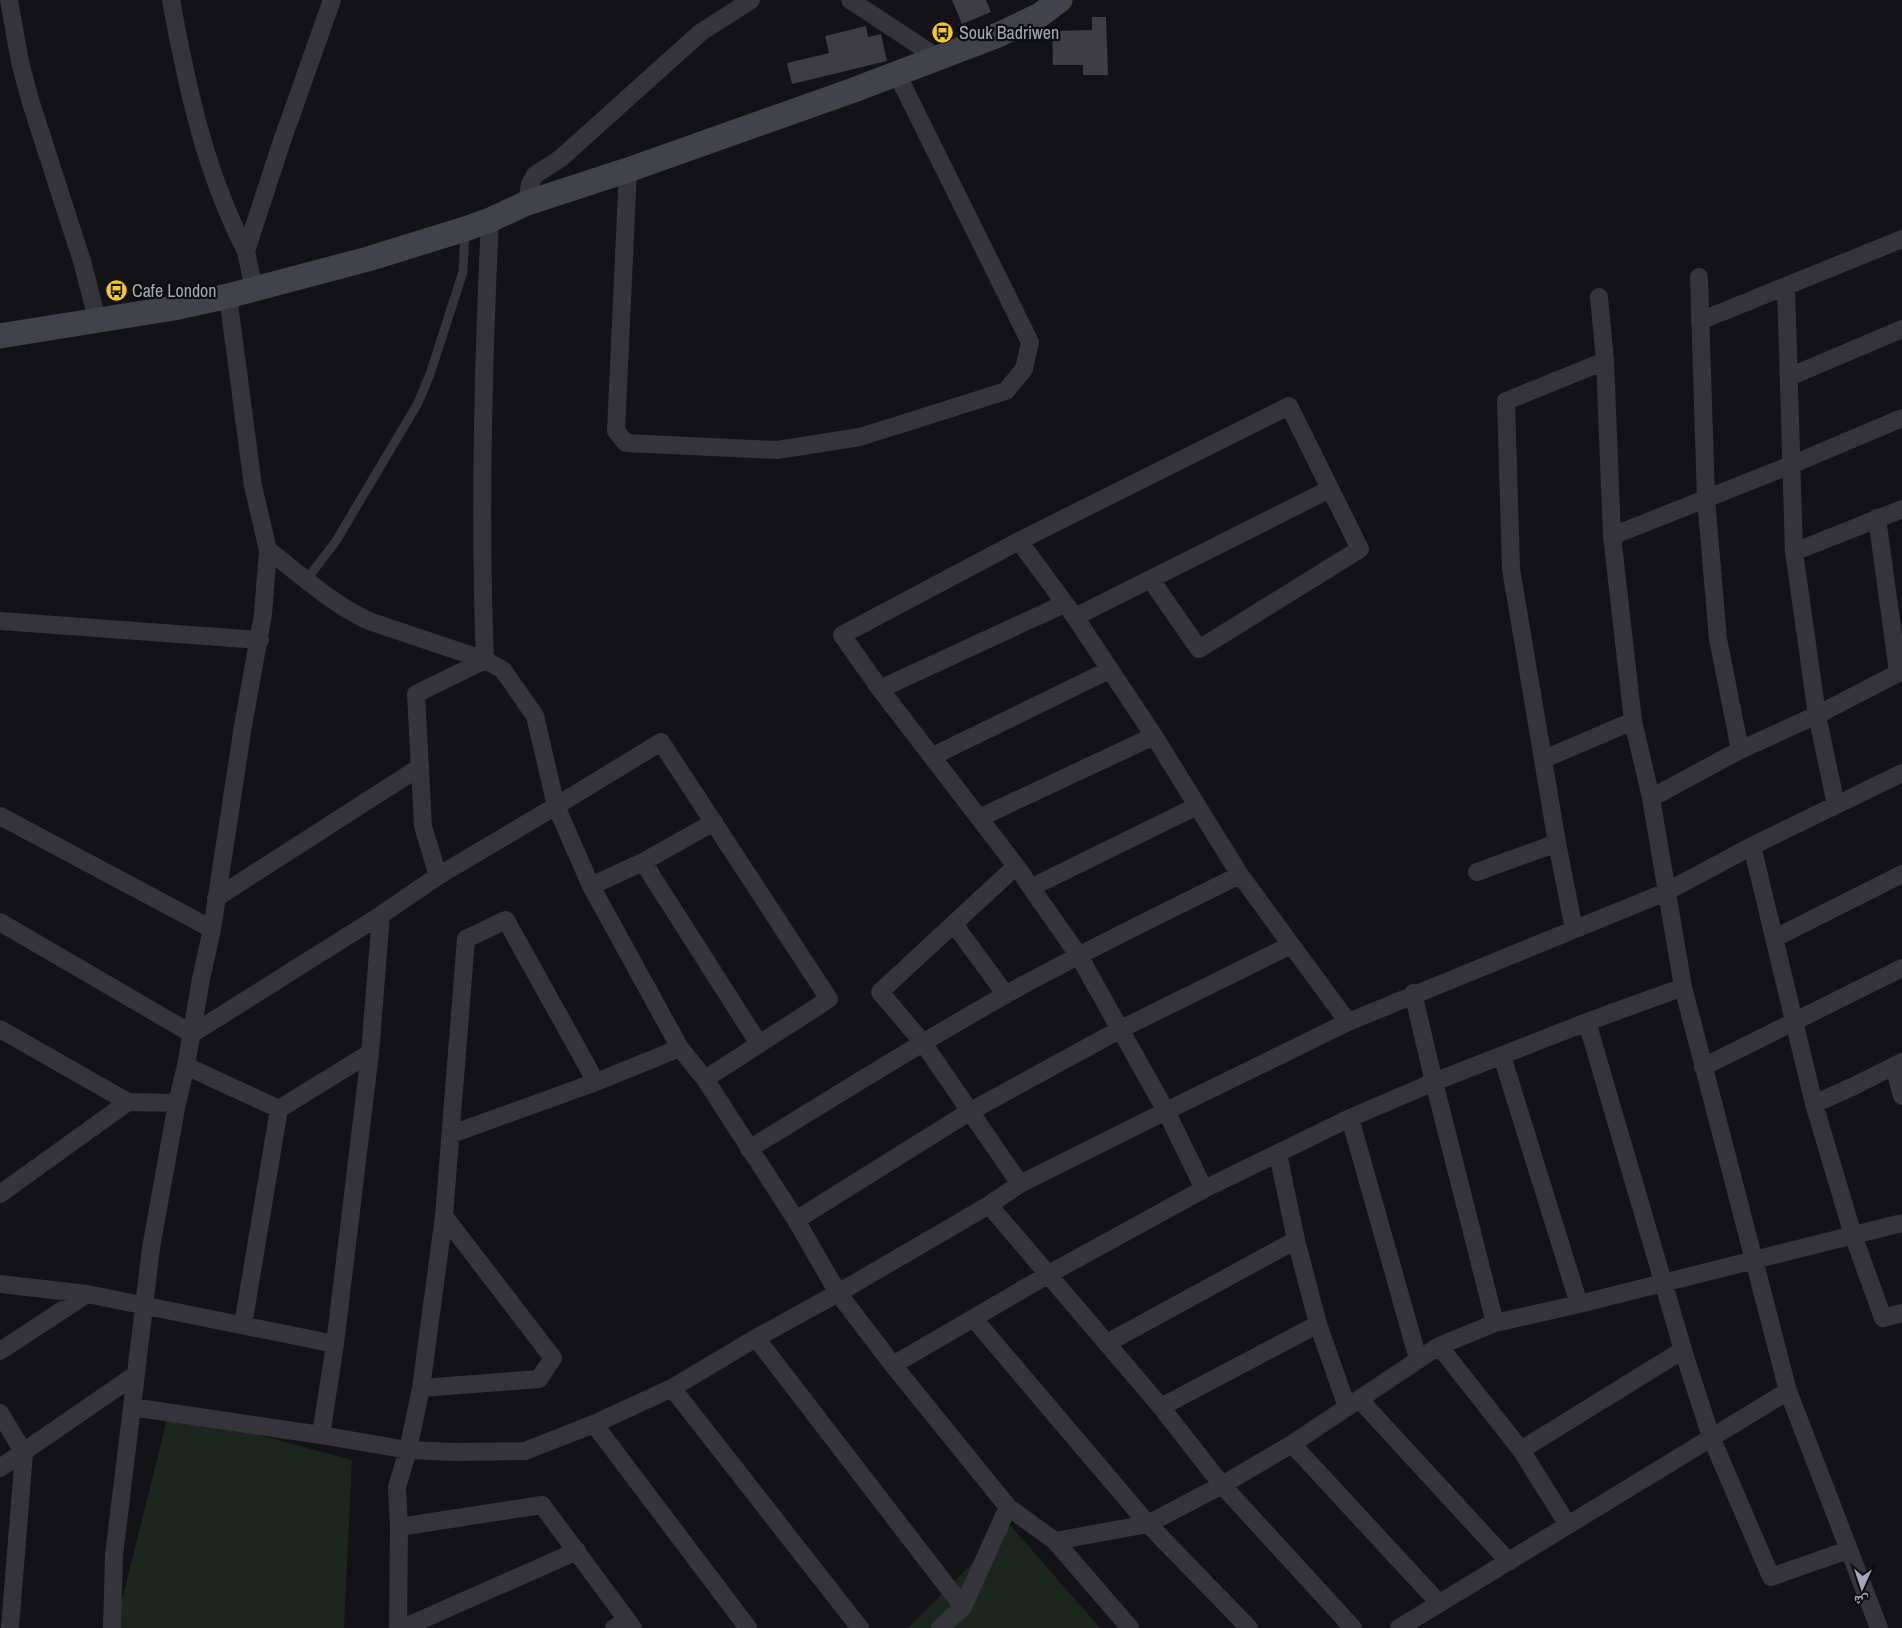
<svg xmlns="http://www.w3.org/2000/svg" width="1902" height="1628" viewBox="0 0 1902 1628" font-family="'Archivo Narrow','Noto Naskh Arabic',sans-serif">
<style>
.green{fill:#1d251f}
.building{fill:#3d3d42}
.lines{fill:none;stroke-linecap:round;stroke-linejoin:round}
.lane{stroke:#34343a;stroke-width:9}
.street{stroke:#34343a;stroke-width:18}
.secondary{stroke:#42434a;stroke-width:25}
.labels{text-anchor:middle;stroke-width:4.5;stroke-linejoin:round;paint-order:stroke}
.poi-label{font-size:18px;fill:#a4a8b6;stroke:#0e0e10;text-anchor:start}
</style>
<rect width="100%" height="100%" fill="#131315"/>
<path class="green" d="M169,1411L352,1460L344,1628H115Z
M1010,1525L1100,1628H908Z"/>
<path class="building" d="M952,0H986L991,12L962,24Z
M1092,17H1106L1108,75H1083V65H1053L1052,31L1092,30Z
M866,26L868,37L881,34L887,61L792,84L787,63L829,53L825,36Z"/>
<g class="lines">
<path class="lane" d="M307,579L336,541L418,403L430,374L463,272L465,231"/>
<path class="street" d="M9,0L20,62L31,103L82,261L97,319
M171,0C187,87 205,172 246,251L282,141L332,0
M850,0L938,58
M628,170L616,431L626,443L777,450L860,437L1006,391L1024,369L1030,342L897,74
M527,203L530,184L535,175L561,158L700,33L751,0
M246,251L251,275L257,289
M1699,277L1706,499L1718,639L1740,750
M1786,287L1794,552L1817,715L1836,805
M228,296L253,486L268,550L263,614L243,726L212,929L201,979L186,1066L177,1103L151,1248L132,1407L321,1435L408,1450L455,1452L525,1451L594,1424L672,1388L756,1338L838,1293L989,1205L1020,1184L1166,1111L1348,1022L1666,892L1752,846L1902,773
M1599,297L1605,361L1612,536L1633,721L1651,798L1683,987L1788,1391
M1700,321L1902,239
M1789,377L1902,329
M1877,518L1898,672
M1612,536L1791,465L1902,418
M1019,541L1075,617L1154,736L1240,875L1348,1022
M268,550C300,574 332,604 369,621L485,660L503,670L535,716L556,806L591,886L680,1048L596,1082L452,1134
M1794,552L1902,509
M1151,580L1199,649L1360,549L1289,406L1019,541L842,635L880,689L1016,866L1079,956L1166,1111L1204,1189
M1075,617L1330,489
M0,621L260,640
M880,689L1064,604
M933,756L1109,670
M1544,759L1633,721
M1651,798L1740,750L1817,715L1902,671
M0,816L212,929
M979,818L1154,736
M1752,846L1814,1104L1853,1235L1883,1318L1902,1313
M643,862L714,822
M1016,866L880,992L923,1043L1020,1184
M1477,872L1557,843
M438,876L423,826L416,694L485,660C479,513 483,366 490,220
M591,886L643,862L759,1044
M1032,887L1197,806
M216,898L420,767
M0,922L192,1034L381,915L438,876L556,806L661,742L829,999L705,1079L680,1048
M954,924L1006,995
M1574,929L1557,843L1511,569L1506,401L1605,361
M1775,938L1902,874
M1413,993L1434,1082L1495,1323
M1587,1022L1683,1350L1711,1437L1771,1577L1848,1550
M0,1029L128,1102
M1502,1056L1579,1304
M186,1066L279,1109L370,1053
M1894,1066L1902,1096
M1703,1067L1902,968
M705,1079L796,1220L838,1293L893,1365L1008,1507L1055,1541L1130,1628
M1814,1104L1854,1086L1902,1062
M1350,1118L1418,1359
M749,1149C834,1097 918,1044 1005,995C1082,952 1161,914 1240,875
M1278,1154L1296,1240L1318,1324L1347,1407
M0,1194L128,1102L177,1103
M989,1205L1161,1407L1222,1485L1353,1628
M796,1220L969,1112L1121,1029L1291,945
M0,1284L87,1294L335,1344
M974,1319L1148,1524L1249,1628
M243,1325L279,1109
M756,1338L963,1607
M1107,1343L1296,1240
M1439,1346L1521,1450L1568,1525
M0,1351L87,1294
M893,1365L1049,1274L1204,1189L1350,1118L1434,1082L1587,1022L1683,987
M421,1388L539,1379L553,1358L444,1216
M672,1388L860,1628
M1359,1399L1509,1562
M1161,1407L1318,1324
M0,1413L24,1453L10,1628
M594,1424L748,1628
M321,1435L335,1344L370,1053L381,915
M1292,1444L1439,1603
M1521,1450L1683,1350
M0,1468L135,1375
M399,1527L542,1505L633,1628
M1055,1541L1148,1524L1222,1485L1292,1444L1439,1346L1495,1323L1579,1304L1902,1223
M112,1628L114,1555L132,1407
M398,1628L399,1527L397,1487L408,1450L421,1388L444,1216L466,939L506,920L596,1082
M403,1628L577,1551
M614,1628L627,1621
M940,1628L963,1607L1008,1507
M1399,1628L1788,1391L1879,1628"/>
<path class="secondary" d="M0,336L174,308L228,296L368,259L465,229L490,220L527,203L628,170L851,91L998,35L1040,15L1060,0"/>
</g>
<defs>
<symbol id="bus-disc" viewBox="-11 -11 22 22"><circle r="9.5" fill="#f6c92a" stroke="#0e0e10"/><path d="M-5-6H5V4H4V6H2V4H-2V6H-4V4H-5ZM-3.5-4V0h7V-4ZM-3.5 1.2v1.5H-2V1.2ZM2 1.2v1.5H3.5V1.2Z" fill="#111"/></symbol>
</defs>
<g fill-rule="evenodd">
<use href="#bus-disc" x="930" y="20" width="25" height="25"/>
<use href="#bus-disc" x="104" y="278" width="25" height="25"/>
</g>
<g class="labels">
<g class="poi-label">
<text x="959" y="39">Souk Badriwen</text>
<text x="132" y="297">Cafe London</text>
</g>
</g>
<g transform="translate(1862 1588) rotate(183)" stroke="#0e0e10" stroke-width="4" paint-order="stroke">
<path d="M0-4L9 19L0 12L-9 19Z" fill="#a4a8b6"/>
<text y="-8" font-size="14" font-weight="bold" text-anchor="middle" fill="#a4a8b6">ش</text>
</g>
</svg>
